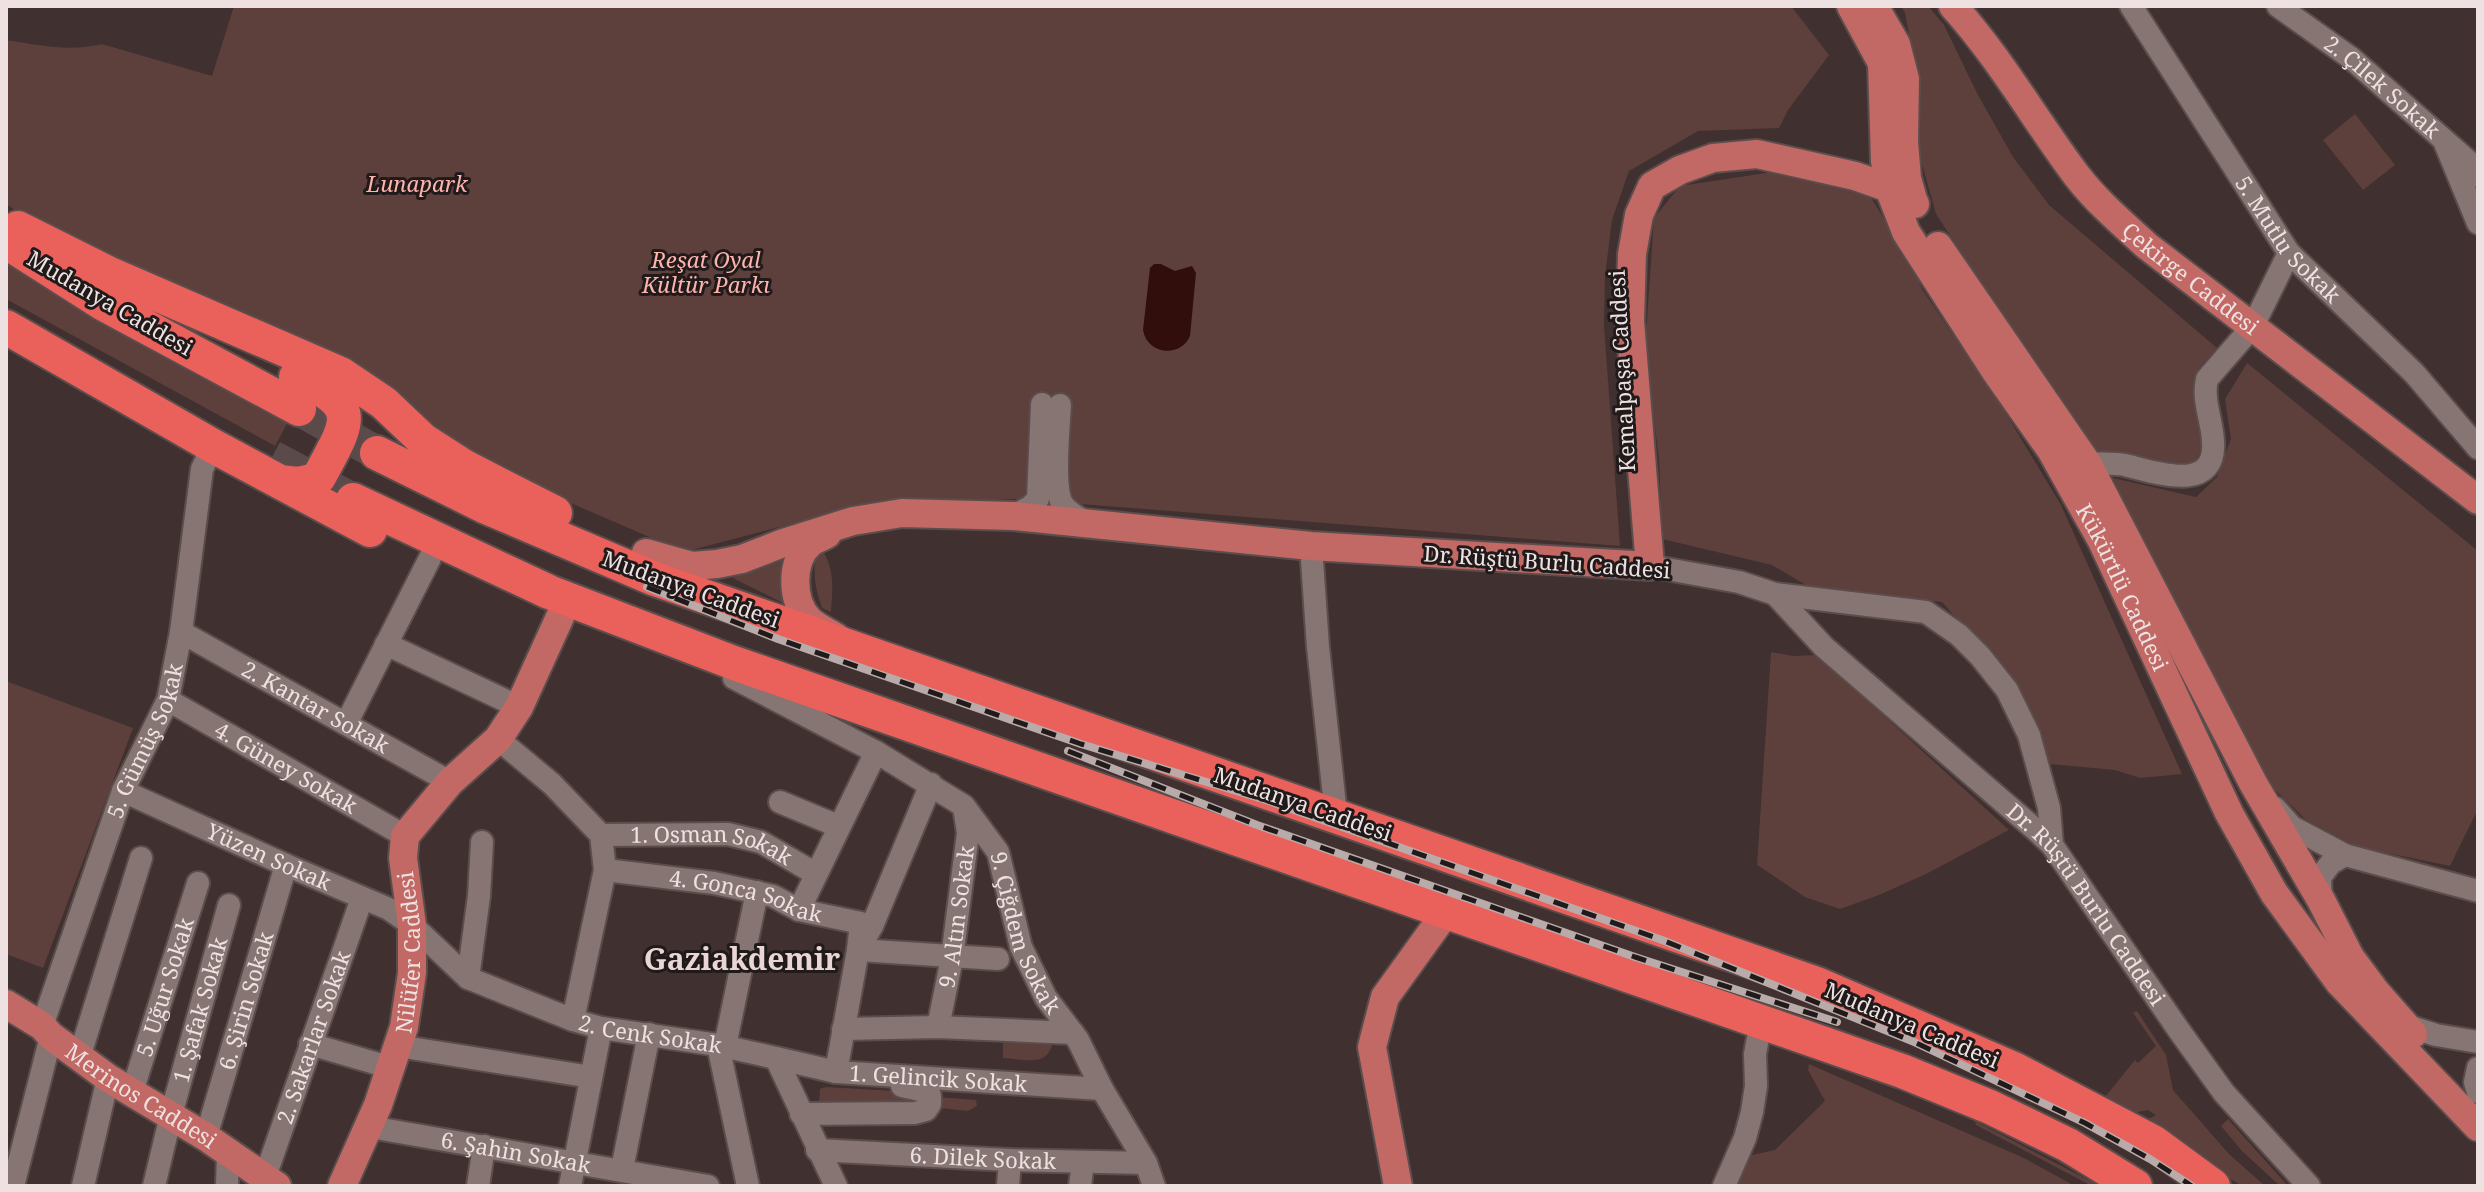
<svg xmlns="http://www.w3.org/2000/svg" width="2484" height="1192" viewBox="0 0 2484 1192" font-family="'Noto Serif',serif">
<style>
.green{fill:#5d3f3c}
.water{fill:#310d0c}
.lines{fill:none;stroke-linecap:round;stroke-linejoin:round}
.highway-tunnel{stroke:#5a4b4a;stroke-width:34;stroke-dasharray:34 17;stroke-linecap:butt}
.minor-casing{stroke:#5a4d4c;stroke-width:26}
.major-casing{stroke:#5a4d4c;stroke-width:32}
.highway-casing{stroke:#5a4d4c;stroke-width:38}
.minor{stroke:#877573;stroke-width:22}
.major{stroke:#c26865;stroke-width:28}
.highway{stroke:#ea605b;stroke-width:34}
.rail-casing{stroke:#b8abaa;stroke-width:8}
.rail{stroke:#211a1a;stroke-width:5;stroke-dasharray:15;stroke-linecap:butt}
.labels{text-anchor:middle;stroke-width:6;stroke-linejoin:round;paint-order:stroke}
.street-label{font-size:22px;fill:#ede2e1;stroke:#211a1a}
.park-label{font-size:22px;font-style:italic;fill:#feb3ac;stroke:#211a1a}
.district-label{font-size:30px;font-weight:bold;fill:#ead6d4;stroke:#211a1a}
</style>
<rect width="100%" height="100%" fill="#40302f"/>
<path class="green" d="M234,6H1791L1829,55L1788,110L1779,128L1698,131L1629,171L1612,220L1605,276L1604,325L1620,546L1016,499L856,507L684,552L552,495L24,216L6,204V40C38,45 70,52 102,44L212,76Z
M1901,6H1928L1944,25L1978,95L2013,157L2049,205L2217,348L2198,369C2198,377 2198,387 2198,396C2201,426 2212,437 2192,466L2175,468L2094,456L1936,214L1920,157L1919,87L1905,13Z
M2355,114L2395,165L2363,190L2323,140Z
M1779,171L1870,196L1913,266L1922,289L2002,407L2061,505L2182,774L2140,778L2115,770L2049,764L2035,718L1989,655L1942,602L1809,587L1772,565L1662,539L1659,459L1645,349L1654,218L1680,186Z
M6,257L289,420L275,446L6,299Z
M2247,363L2478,551V809L2450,866L2358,847L2305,819L2262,777L2154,567L2113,478L2196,497L2217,477L2231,439L2225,399Z
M818,543C835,567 833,584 831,612L822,608C814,586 812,566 818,543Z
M790,553L783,603L733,578Z
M1771,652L1793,656L1817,655L2009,830L1926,874L1879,895L1840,909L1805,897L1757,865Z
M6,681L133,728L43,968L6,954Z
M2137,1011L2166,1055L2173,1090L2229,1154L2265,1186H2242L2142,1123L2156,1115L2148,1110L2134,1113L2105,1097L2135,1060L2138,1063L2156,1046L2133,1013Z
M1003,1032L1053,1038C1051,1069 1025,1059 1003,1058Z
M1809,1064L2024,1158L2075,1186H1732L1747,1156L1775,1150L1825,1101L1808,1070Z
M826,1087L913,1092L924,1107L827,1104L819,1102L820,1089Z
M938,1097L976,1100L977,1106L968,1111L939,1108Z
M2228,1119L2288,1186H2280L2242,1151L2221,1126Z
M1975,1121L2100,1186H2092L1976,1125Z"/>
<path class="water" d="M1154,264H1161L1175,271L1192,266L1196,273L1190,336C1181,358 1147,355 1143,330L1150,268Z"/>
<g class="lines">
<path class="highway-tunnel" d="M299,409L377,453
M272,457L353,500"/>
<defs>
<g id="minor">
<path id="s1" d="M2131,6L2289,253L2414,373L2478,448"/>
<path id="s2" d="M2278,6L2351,58L2469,162L2478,176"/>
<path d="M2445,143L2478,223"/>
<path d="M1060,405C1059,426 1052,489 1063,505C1070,514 1079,518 1088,523"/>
<path d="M2087,463C2100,464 2113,463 2125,465C2154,472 2217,495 2213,441C2212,420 2202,400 2207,379L2253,326L2289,253"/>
<path d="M1013,516L1030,507L1038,499L1042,404"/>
<path d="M1311,546L1318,647L1336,815"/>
<path id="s3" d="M1650,566L1739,582L1775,594L1824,647L2037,831L2052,845L2178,1029L2224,1093L2309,1186"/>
<path d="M1775,594L1926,612L1959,635L1980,656L2007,690L2029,735L2049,808L2052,845"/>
<path id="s4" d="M181,632L450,782"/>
<path d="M386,644L519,707"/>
<path id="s5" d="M734,678L876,752L964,806L998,852L1021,947L1046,998L1078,1040L1102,1089L1146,1163L1154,1186"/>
<path id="s6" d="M168,700L405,836"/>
<path d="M346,724L430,558"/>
<path d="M498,739L552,784L601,835L605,870L573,1020"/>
<path id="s7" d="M123,791L286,865L389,909L412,925L468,978L573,1020L601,1028L718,1045L776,1058L836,1186"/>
<path d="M780,802L838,826"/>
<path d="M2275,808L2292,827L2345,855L2478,891"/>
<path id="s8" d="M601,835L728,834L761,842L816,874"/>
<path id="s9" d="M605,870L714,883L773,896L799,910L861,923L858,950L998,959"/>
<path d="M2321,900L2320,877L2331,863L2345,855"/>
<path d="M799,910L876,752"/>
<path d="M468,978L479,896L482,842"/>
<path d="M2405,1025L2436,1035L2478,1042"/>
<path id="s10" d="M42,1026L123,791L168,700L181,632L202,469L213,446"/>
<path id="s11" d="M938,1027L952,958L968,833L964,807"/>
<path d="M843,1029L938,1027L1073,1033"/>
<path d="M310,1044L392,1068"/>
<path d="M718,1045L748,1186"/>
<path d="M398,1046L591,1077"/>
<path d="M725,1046L757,892"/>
<path d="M79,1058L141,858"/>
<path id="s12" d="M776,1058L836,1072L1102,1089"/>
<path d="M2478,1068L2475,1082L2478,1092"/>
<path d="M836,1072L858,950L872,926L931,784"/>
<path id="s13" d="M132,1092L198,883"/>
<path d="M801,1114L915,1113L926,1110L930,1104V1096L924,1091L902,1086"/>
<path id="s14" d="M370,1127L708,1186"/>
<path id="s15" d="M206,1137L286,865"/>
<path id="s16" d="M817,1150L1010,1160L1146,1163"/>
<path d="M622,1169L649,1034"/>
<path id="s17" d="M265,1177L362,898"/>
<path d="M13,1186L51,1036"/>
<path d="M83,1186L108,1078"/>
<path id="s18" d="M154,1186L171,1115L229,905"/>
<path d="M227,1186L228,1153"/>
<path d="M478,1186L484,1146"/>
<path d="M570,1186L601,1028"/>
<path d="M1008,1186L1010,1160"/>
<path d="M1080,1186L1083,1162"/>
<path d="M1724,1186L1745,1138L1752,1112L1756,1086L1755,1054L1761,1022"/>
</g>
<g id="major">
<path id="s19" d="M1851,6L1882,63L1885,161L1889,188L1906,232L1996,372L2051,450L2102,541L2229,813L2274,893L2339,982L2478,1127"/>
<path d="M1874,6L1896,44L1905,79L1904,142L1907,178L1914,203"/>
<path id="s20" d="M1953,6C2000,58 2035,120 2077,176C2097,202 2123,224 2147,246L2478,500"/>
<path d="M1938,246L2087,463L2253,783L2321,900L2350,957L2376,992L2413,1034"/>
<path d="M827,534C822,537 814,540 810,543C790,561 791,601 809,620C816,627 828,632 836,637"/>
<path d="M646,553L692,566L717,564L742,559L783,543L853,521L902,513L1013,516L1311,546L1650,566L1630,321L1632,254L1639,215L1652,186L1680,170L1713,158L1757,154L1855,176L1889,188L1915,204"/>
<path id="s21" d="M6,1004L42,1026L51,1036L108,1078L206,1137L277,1186"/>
<path id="s22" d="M342,1186L378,1105L404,1027L412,973V925L403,858L405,836L450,782L498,739L519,707L560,617"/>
<path d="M1398,1186L1372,1047L1385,997L1447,911"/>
</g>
<path id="highway" d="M18,228L108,273L341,374L384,403L423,440L465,467L555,513
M11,245L102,303L299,409
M6,327L213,446L370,530
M377,453L484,506L655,579L1817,984L2014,1069L2153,1142L2213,1186
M282,482C296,484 307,485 319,477C348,422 364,406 296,377
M353,500L549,592L734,663L1902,1071L1990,1107L2068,1145L2135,1186"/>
</defs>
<use href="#minor" class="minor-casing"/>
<use href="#major" class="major-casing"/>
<use href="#highway" class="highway-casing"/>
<use href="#minor" class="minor"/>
<use href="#major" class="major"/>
<use href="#highway" class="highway"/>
<defs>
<path id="rail" d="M647,587L778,639L1081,744L1266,800L1662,940L1912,1041L2085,1123L2150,1159L2192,1186
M1068,751L1257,825L1635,957L1837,1022"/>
</defs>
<use href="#rail" class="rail-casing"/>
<use href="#rail" class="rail"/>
</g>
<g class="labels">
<g class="street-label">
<text dy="8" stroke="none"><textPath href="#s2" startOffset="132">2. Çilek Sokak</textPath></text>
<text dy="8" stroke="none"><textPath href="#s1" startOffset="282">5. Mutlu Sokak</textPath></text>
<text dy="8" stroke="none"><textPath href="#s20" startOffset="364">Çekirge Caddesi</textPath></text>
<text transform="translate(110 303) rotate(30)" y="8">Mudanya Caddesi</text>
<text transform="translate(1622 371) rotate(-93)" y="8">Kemalpaşa Caddesi</text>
<text transform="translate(1547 562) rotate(4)" y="8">Dr. Rüştü Burlu Caddesi</text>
<text dy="8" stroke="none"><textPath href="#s19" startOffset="654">Kükürtlü Caddesi</textPath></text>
<text transform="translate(691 589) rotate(20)" y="8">Mudanya Caddesi</text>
<text dy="8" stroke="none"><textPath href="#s4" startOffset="154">2. Kantar Sokak</textPath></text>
<text dy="8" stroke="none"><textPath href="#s10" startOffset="304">5. Gümüş Sokak</textPath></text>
<text dy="8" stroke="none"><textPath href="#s6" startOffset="136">4. Güney Sokak</textPath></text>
<text transform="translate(1303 804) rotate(19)" y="8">Mudanya Caddesi</text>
<text dy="8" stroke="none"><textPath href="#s8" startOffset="112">1. Osman Sokak</textPath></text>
<text dy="8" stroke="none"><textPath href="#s7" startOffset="160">Yüzen Sokak</textPath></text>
<text dy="8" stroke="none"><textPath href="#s9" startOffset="144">4. Gonca Sokak</textPath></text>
<text dy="8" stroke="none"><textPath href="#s3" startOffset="570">Dr. Rüştü Burlu Caddesi</textPath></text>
<text dy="8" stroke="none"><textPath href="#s11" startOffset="112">9. Altın Sokak</textPath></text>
<text dy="8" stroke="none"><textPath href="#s5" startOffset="406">9. Çiğdem Sokak</textPath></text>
<text dy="8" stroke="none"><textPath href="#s22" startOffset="246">Nilüfer Caddesi</textPath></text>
<text dy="8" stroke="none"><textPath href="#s13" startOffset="110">5. Uğur Sokak</textPath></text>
<text dy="8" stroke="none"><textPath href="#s15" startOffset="142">6. Şirin Sokak</textPath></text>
<text dy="8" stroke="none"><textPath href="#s18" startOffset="182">1. Şafak Sokak</textPath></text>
<text transform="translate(1912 1025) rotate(23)" y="8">Mudanya Caddesi</text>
<text dy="8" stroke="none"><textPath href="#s7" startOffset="588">2. Cenk Sokak</textPath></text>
<text dy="8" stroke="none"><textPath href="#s17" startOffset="148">2. Sakarlar Sokak</textPath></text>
<text dy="8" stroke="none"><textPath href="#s12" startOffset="164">1. Gelincik Sokak</textPath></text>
<text dy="8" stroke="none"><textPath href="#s21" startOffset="164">Merinos Caddesi</textPath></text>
<text dy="8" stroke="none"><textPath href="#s14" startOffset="148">6. Şahin Sokak</textPath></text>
<text dy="8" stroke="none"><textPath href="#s16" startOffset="166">6. Dilek Sokak</textPath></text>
</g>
<g class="park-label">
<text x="417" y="192">Lunapark</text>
<text x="706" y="268">Reşat Oyal<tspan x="706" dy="25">Kültür Parkı</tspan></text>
</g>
<g class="district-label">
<text x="742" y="970">Gaziakdemir</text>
</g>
</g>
<rect width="2484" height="1192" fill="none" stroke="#ede2e1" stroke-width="16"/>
</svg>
